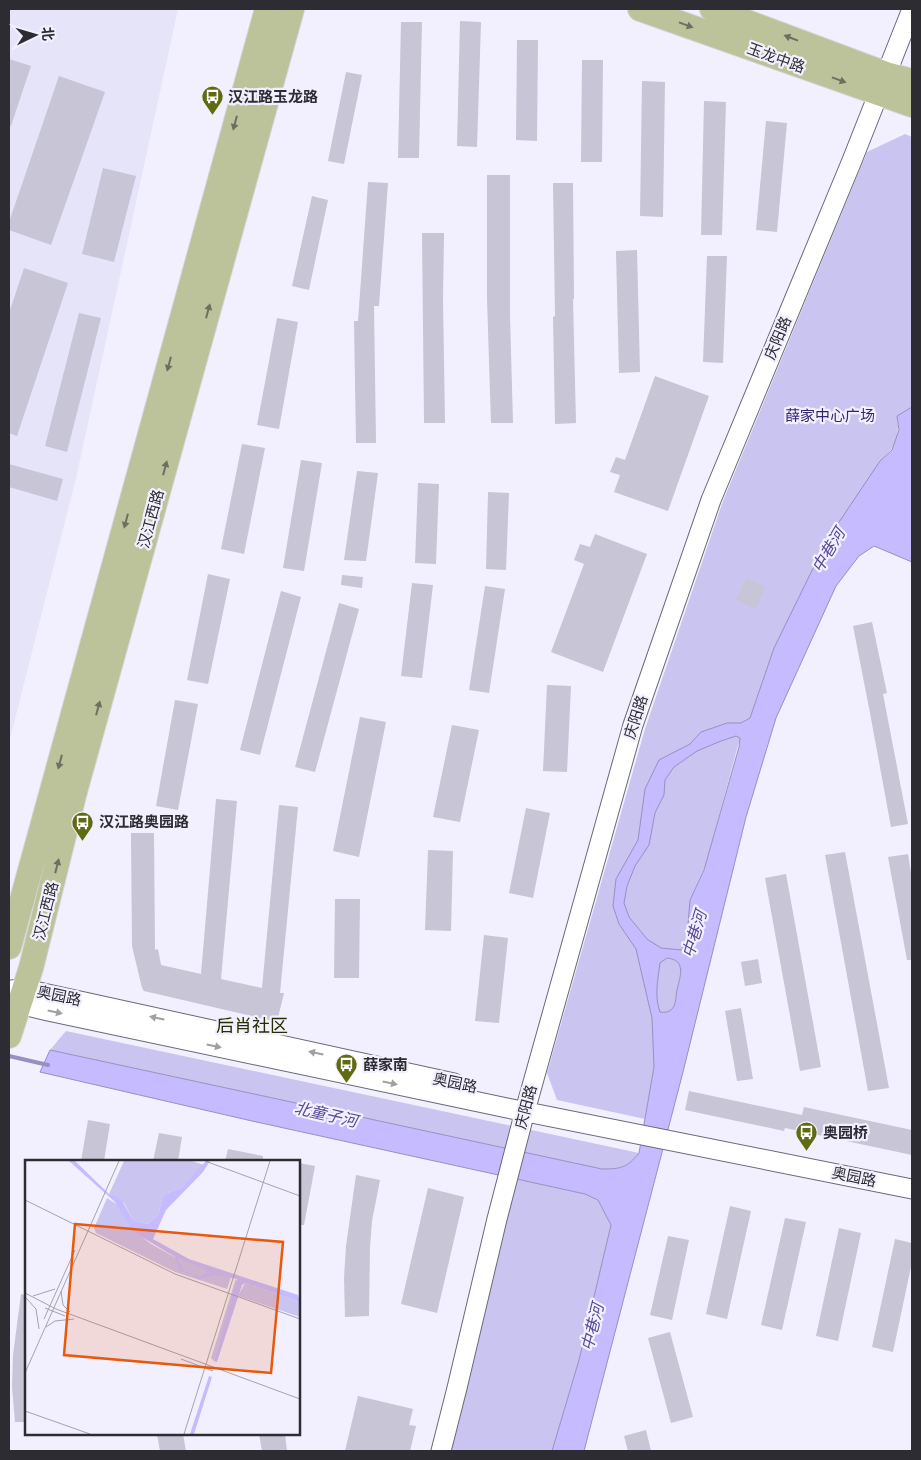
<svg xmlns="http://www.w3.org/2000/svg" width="921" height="1460" viewBox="0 0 921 1460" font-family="Rubik,'Noto Sans SC',sans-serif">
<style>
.built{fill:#e6e4f8}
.green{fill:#cac4f0}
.water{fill:#c5bbfe;stroke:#9790c1;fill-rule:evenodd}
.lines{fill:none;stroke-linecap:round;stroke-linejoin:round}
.stream{stroke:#9790c1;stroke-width:4}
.building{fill:#c7c5d6}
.minor-casing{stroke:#6b6978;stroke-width:21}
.major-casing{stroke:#d5d5d6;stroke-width:26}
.minor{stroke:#fff;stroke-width:19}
.major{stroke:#bcc29a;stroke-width:24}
.oneway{fill:#6d7061}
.oneway2{fill:#a0a0a3}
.labels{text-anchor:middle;stroke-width:4.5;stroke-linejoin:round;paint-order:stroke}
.street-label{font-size:15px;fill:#2d2c33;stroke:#f2f0fe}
.poi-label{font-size:15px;font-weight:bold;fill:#2d2c33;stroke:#f2f0fe;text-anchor:start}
.park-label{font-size:15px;fill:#38236e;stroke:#f2f0fe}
.water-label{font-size:16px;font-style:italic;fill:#594896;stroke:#f2f0fe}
.quarter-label{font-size:18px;fill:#282c03;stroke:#f2f0fe}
.inset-road{fill:none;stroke:#a3a2ad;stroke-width:1}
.view{fill:#e8590c;fill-opacity:0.15;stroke:#e8590c;stroke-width:2.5}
.inset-edge{fill:none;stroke:#2d2c33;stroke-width:2.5}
</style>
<rect width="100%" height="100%" fill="#f2f0fe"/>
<path class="built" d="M9,9H178L77,474L9,743Z"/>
<path class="green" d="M905,134L912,137V407L897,416C900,438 896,447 880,461L740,738L706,864L690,900L687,937L682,950L681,972L674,1006L654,1067L645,1119L557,1100L547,1073L645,729L723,501L867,152Z
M66,1031L639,1153C627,1168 620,1169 602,1169L50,1050Z
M517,1179L585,1194L598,1200L611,1225L579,1360L552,1451H449Z"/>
<path class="water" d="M912,407V562L874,546L859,556L836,586L776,718L746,817L683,1072L584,1451H552L579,1360L611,1225L598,1200L585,1194L252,1121L40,1072L50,1050L602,1169C620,1169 627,1168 639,1153L654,1067L652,1018L636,949L619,924L613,906L616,879L638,840L645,789L659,760L690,744L701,732L727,723H741L750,718L774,648L827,540L880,461L892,450L899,430L897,416ZM736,736L740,738L739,747L704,870L690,900L687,937L682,950L661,948L647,939L629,917L624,903L627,886L635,866L649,845L655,813L664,795L665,780L674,767L697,751L721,741ZM667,958C687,960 680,977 677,990C676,995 676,1002 674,1006C671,1012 665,1013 660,1012C654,996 658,979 660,963Z"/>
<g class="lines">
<path class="stream" d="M9,1056L48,1065"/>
</g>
<path class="building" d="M460,21L481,22L477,147L457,146Z
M401,22H422L419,158H398Z
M517,40H538L537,141L516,140Z
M9,59L31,66L11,126L9,125Z
M582,60H603L602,162H581Z
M346,72L362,75L344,164L328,161Z
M59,76L105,92L51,245L9,230V222Z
M642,81L665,82L663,217L640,216Z
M704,101L726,102L722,235H701Z
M766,121L787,123L777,232L756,230Z
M103,168L136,176L114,262L82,254Z
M487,175H510V316L513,423H491L487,299Z
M368,182L388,183L379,306H374L376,443H356L354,321H358Z
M553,183H573L574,299H573L576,423L555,424L553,317L555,316Z
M312,196L328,200L309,290L292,286Z
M422,233H444L443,299L445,423H424Z
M637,250L640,372L619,373L616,251Z
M707,256H727L723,363L703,362Z
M24,268L68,283L17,436L9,433V313Z
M79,313L101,318L67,452L45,446Z
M277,318L298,322L279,429L257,425Z
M655,376L709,396L668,511L614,492L620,475L610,472L616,457L625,460Z
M242,444L265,448L244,554L221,549Z
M301,460L322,463L304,571L283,568Z
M9,464L63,479L57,501L9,487Z
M357,471L378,473L366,561L344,560Z
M418,483L439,484L436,564L415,563Z
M488,492L509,493L506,570L486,569Z
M595,534L647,554L603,672L551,652L584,564L574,560L580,544L590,547Z
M208,574L230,579L208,684L187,680Z
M342,575L363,577L362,588L341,585Z
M746,578L765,587L756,609L736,600Z
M412,583L433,585L422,678L401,676Z
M485,586L505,589L489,693L469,690Z
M281,591L301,597L260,755L240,750Z
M339,603L359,609L315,772L295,767Z
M872,622L887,693L883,694L908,824L891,827L870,713L853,626Z
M547,685L571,686L567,772L543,771Z
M175,700L198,704L178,810L156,806Z
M360,717L386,722L359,857L333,851Z
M452,725L479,730L460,822L433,817Z
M216,799L237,801L221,979L262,988L279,805L298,807L280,993H284L277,1022L144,991L142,988L132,946L131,833H154L155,950L158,949L161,965L201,974Z
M526,808L550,813L533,898L509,893Z
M428,850L453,851L451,931L425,930Z
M845,852L889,1088L868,1091L825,855Z
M908,854L912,879V960H907L888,857Z
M786,874L821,1067L800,1071L765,878Z
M335,899H360L359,978H334Z
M484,935L508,938L499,1023L475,1021Z
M758,959L762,983L745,986L741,962Z
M741,1008L753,1079L737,1081L725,1011Z
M689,1091L802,1115L804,1107L912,1130V1155L785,1128L784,1131L685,1110Z
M88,1120L110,1124L104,1161H81Z
M159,1133L182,1137L178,1161H153Z
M228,1149L263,1156V1161H225Z
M299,1163L315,1166L304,1225H299Z
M356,1175L380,1180L372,1221L370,1247L369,1316L345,1317L344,1278L346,1246Z
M428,1188L464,1197L437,1313L401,1304Z
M730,1206L751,1211L727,1319L706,1314Z
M785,1218L806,1222L782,1330L761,1325Z
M839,1228L861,1233L838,1341L816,1336Z
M668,1236L689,1240L672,1320L650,1315Z
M895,1239L912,1243V1262L893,1352L872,1347Z
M21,1294L26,1295V1422H15L12,1387L13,1355Z
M670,1332L693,1417L671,1423L648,1338Z
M358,1396L413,1409L409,1425L416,1426L410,1451H345Z
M646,1430L651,1451H628L624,1436Z
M157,1434H183L186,1451H160Z
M259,1434H285L287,1451H262Z"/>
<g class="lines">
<defs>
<path id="minor" d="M11,990L25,989L454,1083
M9,998L19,1004L48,1011L507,1108L912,1189
M441,1451L457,1388L497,1219L525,1111L633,725L711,500L851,163L912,9"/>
<path id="major" d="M640,9L912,105
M712,9L886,74L912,81
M9,947L267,9
M9,1036L31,968L74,795L292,9"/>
</defs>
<use href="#minor" class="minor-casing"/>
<use href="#major" class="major-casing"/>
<use href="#minor" class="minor"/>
<use href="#major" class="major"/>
</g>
<defs><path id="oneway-solid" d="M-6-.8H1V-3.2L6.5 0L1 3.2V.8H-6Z" transform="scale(1.25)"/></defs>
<g class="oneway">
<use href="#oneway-solid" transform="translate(686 25) rotate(20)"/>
<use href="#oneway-solid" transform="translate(791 38) rotate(-159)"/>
<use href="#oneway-solid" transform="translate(839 80) rotate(20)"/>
<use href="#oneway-solid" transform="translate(235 123) rotate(105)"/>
<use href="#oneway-solid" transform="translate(208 311) rotate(-75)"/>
<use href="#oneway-solid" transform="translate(169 364) rotate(105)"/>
<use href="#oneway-solid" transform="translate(165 468) rotate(-75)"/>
<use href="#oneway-solid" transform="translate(126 521) rotate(105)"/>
<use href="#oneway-solid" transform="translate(98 708) rotate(-75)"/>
<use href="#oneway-solid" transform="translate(60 762) rotate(105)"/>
<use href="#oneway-solid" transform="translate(57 866) rotate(-76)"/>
</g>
<g class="oneway2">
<use href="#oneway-solid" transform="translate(55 1012) rotate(12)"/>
<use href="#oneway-solid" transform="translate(157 1018) rotate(-168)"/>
<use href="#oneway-solid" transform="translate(214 1046) rotate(12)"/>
<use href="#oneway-solid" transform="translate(316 1053) rotate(-168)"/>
<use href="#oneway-solid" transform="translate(390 1083) rotate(12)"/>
</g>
<defs>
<symbol id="bus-pin" viewBox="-11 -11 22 30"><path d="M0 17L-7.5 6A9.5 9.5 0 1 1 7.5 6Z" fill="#606a10" stroke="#f2f0fe"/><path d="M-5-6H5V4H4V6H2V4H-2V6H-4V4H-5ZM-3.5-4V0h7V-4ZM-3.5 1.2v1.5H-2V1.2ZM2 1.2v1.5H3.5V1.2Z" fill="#fff"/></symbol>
</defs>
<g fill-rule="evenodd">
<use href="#bus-pin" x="200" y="84" width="25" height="34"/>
<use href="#bus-pin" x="70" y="810" width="25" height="34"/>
<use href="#bus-pin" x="334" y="1052" width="25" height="34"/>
<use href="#bus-pin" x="794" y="1120" width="25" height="34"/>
</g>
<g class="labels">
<g class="street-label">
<text transform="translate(776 58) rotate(20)" y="5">玉龙中路</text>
<text transform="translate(778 338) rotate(-67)" y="5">庆阳路</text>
<text transform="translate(151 519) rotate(-75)" y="5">汉江西路</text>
<text transform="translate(636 717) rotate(-72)" y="5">庆阳路</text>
<text transform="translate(46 911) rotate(-76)" y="5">汉江西路</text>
<text transform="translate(59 996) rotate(12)" y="5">奥园路</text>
<text transform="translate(455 1083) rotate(12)" y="5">奥园路</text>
<text transform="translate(526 1107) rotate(-75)" y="5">庆阳路</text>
<text transform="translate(854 1177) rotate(12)" y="5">奥园路</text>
</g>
<g class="poi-label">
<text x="228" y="102">汉江路玉龙路</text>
<text x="99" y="827">汉江路奥园路</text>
<text x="363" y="1070">薛家南</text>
<text x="823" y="1138">奥园桥</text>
</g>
<g class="park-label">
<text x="830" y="421">薛家中心广场</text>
</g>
<g class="water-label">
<text transform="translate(828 550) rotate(-59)" y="6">中巷河</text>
<text transform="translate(694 934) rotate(-73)" y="6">中巷河</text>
<text transform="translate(326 1114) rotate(13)" y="6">北童子河</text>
<text transform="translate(592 1327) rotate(-76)" y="6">中巷河</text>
</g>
<g class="quarter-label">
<text x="252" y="1032">后肖社区</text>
</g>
</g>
<g transform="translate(25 1160)">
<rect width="275" height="275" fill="#f2f0fe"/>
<path d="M99,1H167L179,5L157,27L138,35L133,55L123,64L108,60L99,43L84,34ZM82,38L93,45L111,72L126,84L153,99L206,117L202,129L150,112L71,73L69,68ZM211,118L212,124L189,201L186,198ZM220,123L275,142V157L213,136Z" fill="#cac4f0"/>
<path d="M44,1H50L84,34L96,39L108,60L123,64L133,55L138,35L157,27L181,1H185L178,12L141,50L128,79L164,99L273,135L275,142L220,123L217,125L192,202L189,201L212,119L192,115L175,119L155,110L150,97L109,72L90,42ZM153,99L180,109L182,112L175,117L158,110ZM184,216L187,217L169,274H165Z" fill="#c5bbfe" fill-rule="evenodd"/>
<path class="inset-road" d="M180,1L275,36M0,40L150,114L275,159M36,131L38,145L45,152M0,133L31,149L275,239M8,136L30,129M1,138L11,149L14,169M20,148L40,156M19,159L50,90M21,167L30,161L49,159M156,199L188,211M0,213L94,1M0,251L65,274M159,274L245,1"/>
<path class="view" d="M50,64L258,82L246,213L39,195Z"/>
<rect width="275" height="275" class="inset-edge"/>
</g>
<rect width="921" height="1460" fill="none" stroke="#2d2c33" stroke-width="20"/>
<g transform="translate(35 35) rotate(85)" stroke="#f2f0fe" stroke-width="4" paint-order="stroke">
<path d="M0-4L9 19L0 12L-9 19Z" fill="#2d2c33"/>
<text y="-8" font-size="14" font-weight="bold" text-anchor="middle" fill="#2d2c33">北</text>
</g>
</svg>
